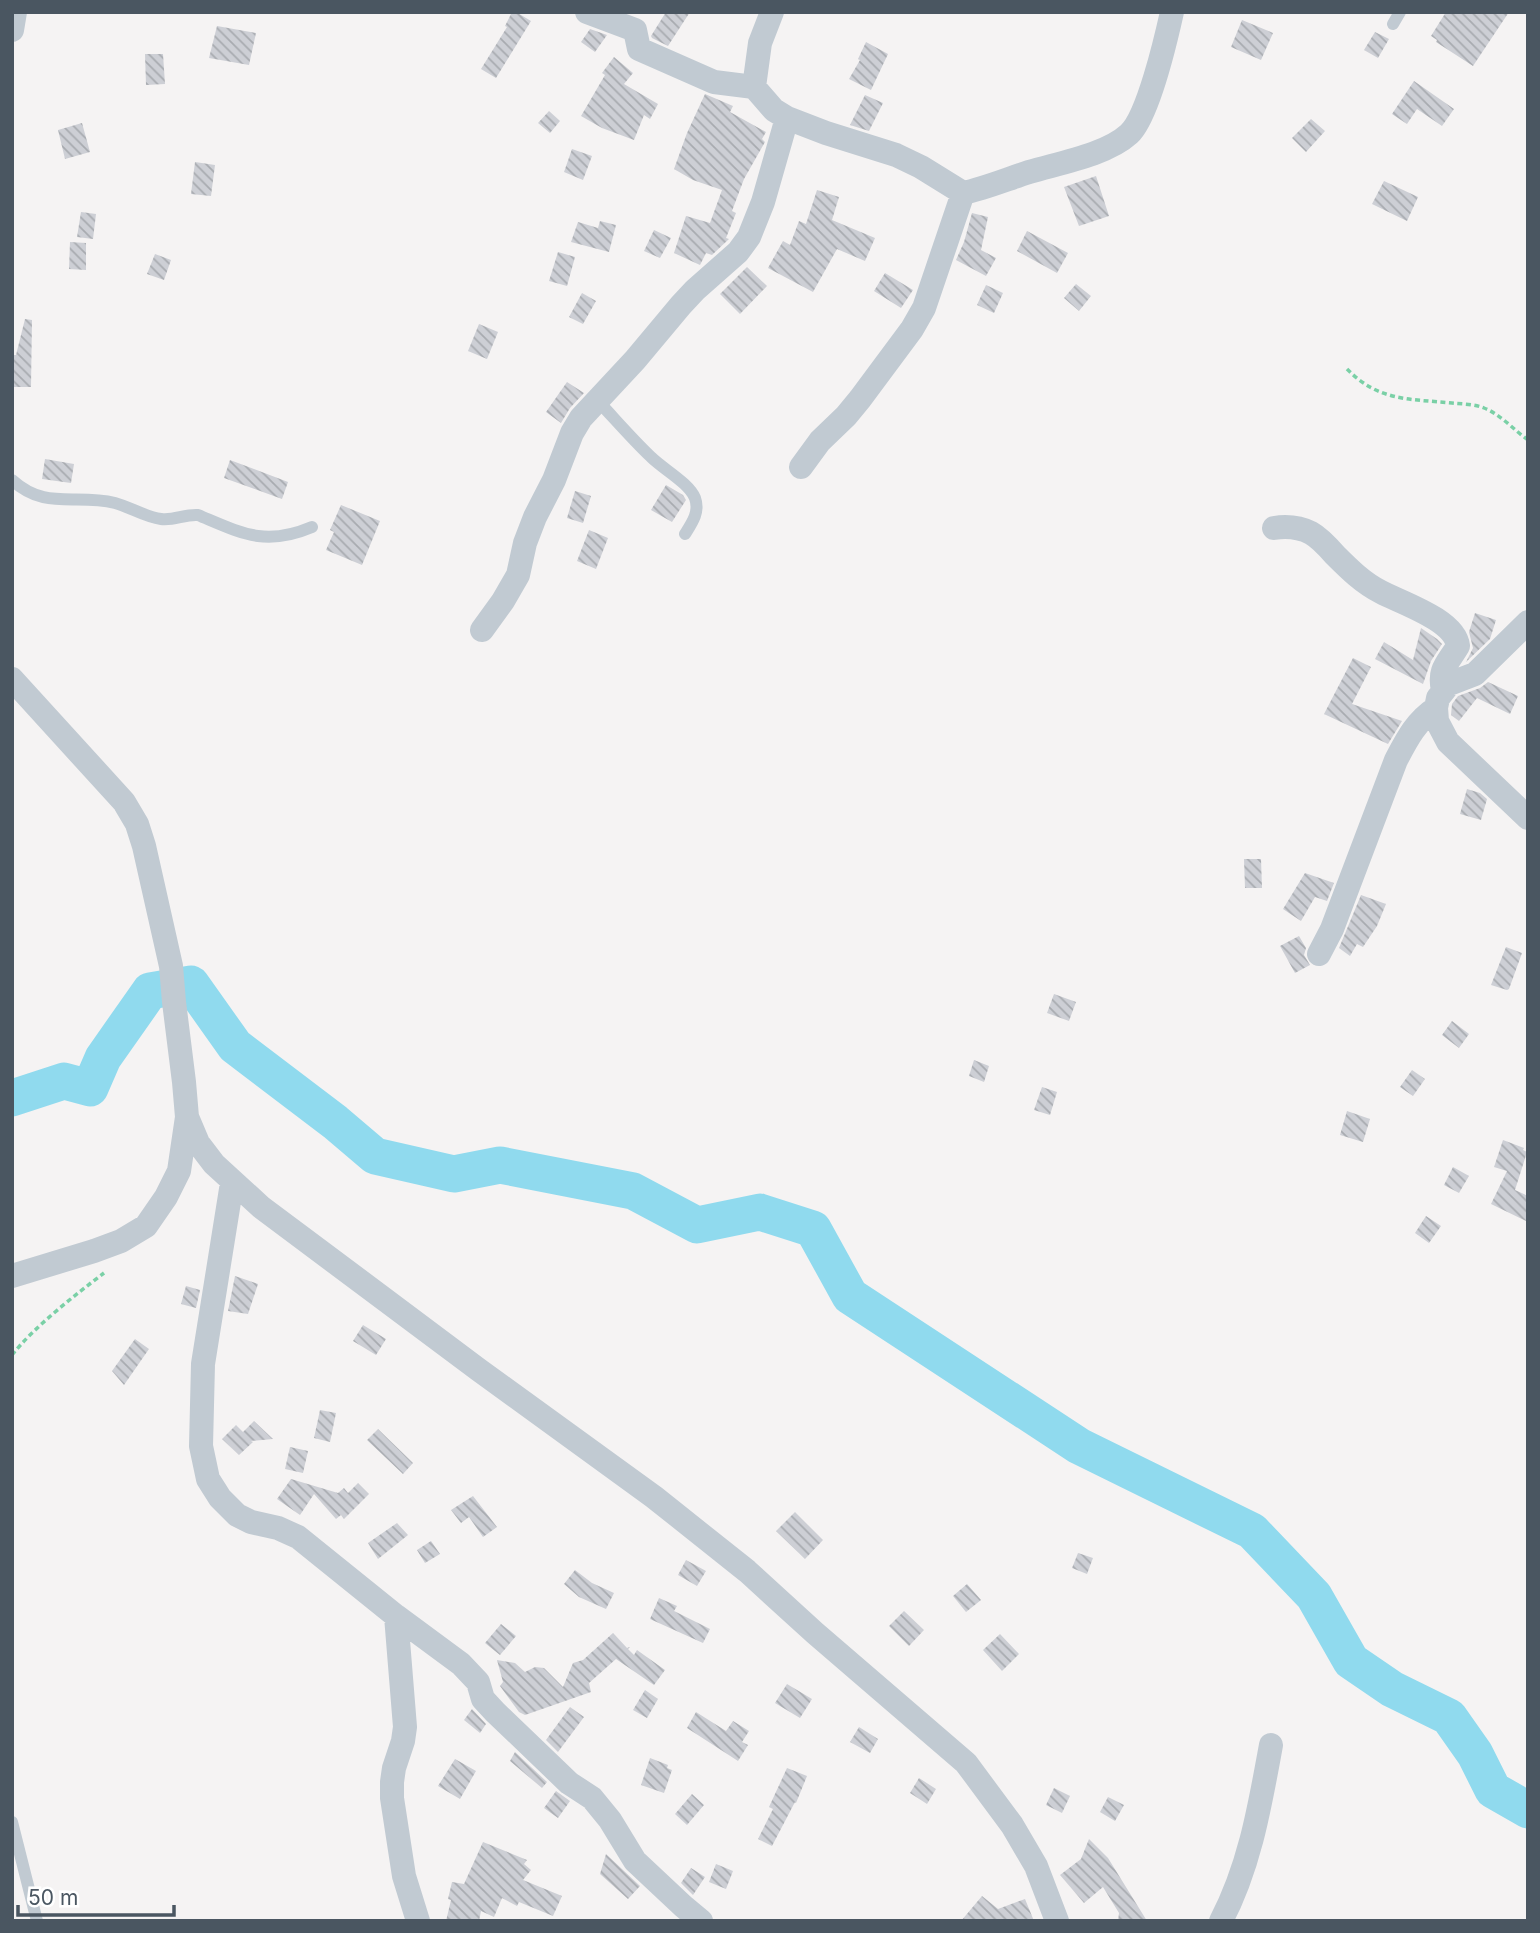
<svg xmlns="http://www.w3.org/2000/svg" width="1540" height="1933" viewBox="0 0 1540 1933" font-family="Inter,sans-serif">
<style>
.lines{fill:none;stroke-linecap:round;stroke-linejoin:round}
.river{stroke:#90daee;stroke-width:37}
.building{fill:url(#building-back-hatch)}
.path{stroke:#7ad0a6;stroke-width:3.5;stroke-dasharray:5 3.5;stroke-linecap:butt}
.lane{stroke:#c1cad2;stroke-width:12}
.street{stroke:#c1cad2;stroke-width:24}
</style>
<defs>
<pattern id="building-back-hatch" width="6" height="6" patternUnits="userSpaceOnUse" patternTransform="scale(1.75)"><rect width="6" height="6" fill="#cdcfd5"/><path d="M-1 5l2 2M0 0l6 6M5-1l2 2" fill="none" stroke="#a8abb0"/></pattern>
</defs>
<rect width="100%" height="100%" fill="#f5f3f3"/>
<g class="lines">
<path class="river" d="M12,1098L64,1081L90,1088L103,1058L150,991L191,984L235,1046L335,1122L375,1156L454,1174L500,1165L633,1191L697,1225L760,1212L813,1229L850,1296L1079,1446L1252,1531L1314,1596L1351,1661L1392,1689L1449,1717L1475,1754L1493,1790L1528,1810"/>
</g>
<path class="building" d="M512,12H516L531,21L496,78L481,69L507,27L505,26Z
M666,12H690L668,46L652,38L651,36Z
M1446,12H1509L1473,66L1436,42L1437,40L1431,36Z
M1242,20L1273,33L1261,60L1231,47Z
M217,26L256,33L249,65L209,58Z
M590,29L607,35L595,52L581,42Z
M1375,32L1389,39L1378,58L1364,50Z
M866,42L888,54L871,90L849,79L860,60L858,59Z
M145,54H163L165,84L146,85Z
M614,57L633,73L624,84L658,104L650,119L644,115L634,140L602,128L581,116L605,75L602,73Z
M1414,81L1454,109L1442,126L1417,109L1407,124L1392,114Z
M705,94L733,106L730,112L766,132L762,139L765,142L744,179L732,211L736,213L726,238L729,239L712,255L706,253L700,265L674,253L686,216L710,223L722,190L693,180L674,169L687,133Z
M865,95L883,103L869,131L850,125Z
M549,111L560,121L550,133L538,123Z
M1311,119L1325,131L1306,152L1292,138Z
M82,123L90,152L65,159L58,130Z
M572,149L592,156L583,180L564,172Z
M195,162L215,165L211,196L191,194Z
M1096,176L1109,216L1079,226L1064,187Z
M1384,181L1418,197L1407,221L1372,204Z
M817,190L839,197L832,220L875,238L865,261L837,249L813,292L768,268L783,241L790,245L799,221L806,224Z
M81,212L96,214L93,239L77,237Z
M972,213L988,217L981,250L996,258L986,276L956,260L964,242Z
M600,221L616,225L609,252L571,242L578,222L598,228Z
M654,230L671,238L660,258L644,251Z
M1027,231L1068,253L1057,273L1017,251Z
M70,242L86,243V270L69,269Z
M558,252L575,257L567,286L549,281Z
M155,254L171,260L164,280L147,274Z
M747,267L767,286L740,314L720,294Z
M885,273L913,290L901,308L874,291Z
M1076,284L1091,296L1079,311L1064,298Z
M986,285L1003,293L994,313L977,305Z
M582,293L596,301L583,324L569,317Z
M25,319L32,320L31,387H13V355H16Z
M479,324L498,332L487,359L468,351Z
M567,382L584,393L570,408L561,423L546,412Z
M45,459L74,464L71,483L42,479Z
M230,460L288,482L282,499L224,478Z
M666,485L683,495L686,500L672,522L651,510Z
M575,491L591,496L583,523L567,518Z
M341,505L380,521L362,565L326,550L334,532L330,530Z
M589,530L608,538L596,569L577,561Z
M1475,613L1496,620L1490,639L1466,662L1473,648L1469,632Z
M1421,628L1437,639L1442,644L1431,661L1423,684L1375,659L1384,642L1413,660Z
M1353,658L1371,667L1352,704L1402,721L1388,744L1324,714Z
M1488,682L1518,696L1510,714L1477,698L1459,721L1451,715L1452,704L1458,696L1480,688Z
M1467,789L1480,793L1487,799L1481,820L1460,814Z
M1244,859H1261L1262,888H1245Z
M1305,873L1334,883L1327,901L1315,897L1301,921L1283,909Z
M1361,895L1386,904L1377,926L1363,947L1357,944L1350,956L1339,948Z
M1299,936L1306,948L1304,955L1310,965L1295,973L1280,946Z
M1506,947L1522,953L1509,989L1507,990L1491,985Z
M1054,994L1076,1002L1069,1021L1047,1013Z
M1452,1021L1469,1034L1459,1048L1442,1035Z
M974,1060L989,1066L984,1082L969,1076Z
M1412,1070L1425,1079L1413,1096L1400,1087Z
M1042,1087L1057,1092L1050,1115L1034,1110Z
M1347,1111L1370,1119L1363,1142L1340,1135Z
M1503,1140L1524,1148L1523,1150L1527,1152L1515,1190L1528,1196V1222L1491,1204L1507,1171L1494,1167Z
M1453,1167L1469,1176L1459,1193L1444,1185Z
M1426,1216L1441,1226L1429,1243L1415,1233Z
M235,1276L258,1284L248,1314L228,1311Z
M186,1286L200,1290L196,1308L181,1304Z
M363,1325L386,1339L376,1355L353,1341Z
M135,1339L149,1349L124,1385L112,1371Z
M320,1410L336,1413L330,1442L314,1438Z
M254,1421L273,1439L251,1441L253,1442L239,1455L222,1439L236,1425L243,1432Z
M378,1429L413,1463L403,1474L367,1440Z
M290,1447L308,1451L303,1473L285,1469Z
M291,1479L338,1493L344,1488L348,1493L358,1483L369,1494L344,1519L341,1515L336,1519L314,1494L300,1515L277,1499Z
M473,1496L497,1527L483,1537L469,1517L461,1523L451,1510Z
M795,1512L823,1540L805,1559L776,1531Z
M397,1523L408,1535L378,1559L368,1543Z
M431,1541L440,1554L425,1563L417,1550Z
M1078,1553L1093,1558L1087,1574L1072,1568Z
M686,1560L706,1571L697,1586L678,1575Z
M575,1570L592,1583L614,1593L606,1609L579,1597L564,1584Z
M967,1584L981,1600L966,1612L953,1596Z
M659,1598L677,1606L674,1611L710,1629L703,1643L650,1619Z
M904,1611L924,1630L909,1646L889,1626Z
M501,1624L516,1636L500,1655L485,1643Z
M613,1633L627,1648L630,1647L628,1649L634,1655L637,1650L665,1670L654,1685L616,1659L589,1683L591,1692L525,1715L519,1712L500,1686L503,1682L497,1660L515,1663L525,1672L535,1667L544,1668L563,1687L573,1663L583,1660Z
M1000,1634L1019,1654L1002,1671L983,1650Z
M787,1684L812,1699L800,1718L775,1703Z
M645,1690L658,1699L647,1718L633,1710Z
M570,1707L584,1717L558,1752L546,1740Z
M472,1709L486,1724L480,1733L464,1720Z
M696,1712L726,1731L733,1721L749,1731L742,1742L748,1745L738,1761L687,1728Z
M859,1727L878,1739L870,1753L850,1742Z
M515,1752L547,1782L542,1788L510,1761Z
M650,1758L668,1765L667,1768L672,1770L664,1793L641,1785Z
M455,1759L476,1771L460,1799L438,1786Z
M787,1768L807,1776L796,1803L795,1802L772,1846L758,1839L773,1809L769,1807Z
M919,1778L936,1789L927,1804L910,1793Z
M1054,1788L1070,1796L1062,1813L1046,1805Z
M556,1791L570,1801L558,1818L544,1808Z
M692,1794L704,1805L687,1825L675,1814Z
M1108,1797L1124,1805L1115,1821L1100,1812Z
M1089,1839L1108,1858L1147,1921H1118L1119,1913L1103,1887L1084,1903L1060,1875L1081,1859Z
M483,1842L527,1860L524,1864L531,1870L523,1880L562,1896L553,1916L519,1902L517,1906L502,1898L494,1917L481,1911L479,1921H446L451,1900L448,1899L452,1882L464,1884Z
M606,1854L640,1886L628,1899L600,1874Z
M716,1864L733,1871L726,1889L709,1882Z
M691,1868L705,1877L693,1895L681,1883Z
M982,1896L998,1909L1025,1899L1034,1921H961Z"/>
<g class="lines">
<path class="path" d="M1347,369C1378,401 1409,399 1452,403C1462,404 1474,404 1484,408C1500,414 1514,430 1528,440
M12,1355C34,1327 75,1295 104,1273"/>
<path class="lane" d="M1393,24L1400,12
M597,400C615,419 632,439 651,457C663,469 689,483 695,498C700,512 692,523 685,534
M12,480C46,511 75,493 115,503C130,507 145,517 161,519C173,521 185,514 198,515C241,533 265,547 312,527
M12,1822L37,1921"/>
<path class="street" d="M587,12L635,30L639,49L714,82L754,87L774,110L787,118L826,133L896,155L921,167L963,193C986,188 1007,179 1029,172C1059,163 1106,155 1129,134C1148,117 1166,39 1172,12
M12,30L15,12
M754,87L760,43L772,12
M801,467L820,441L846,416L860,399L912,329L924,308L963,193
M1274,528C1287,526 1299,527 1311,533C1320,538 1328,547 1335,555C1349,569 1363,583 1381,592C1402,603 1455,620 1458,646C1448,663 1438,669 1443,690
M1528,622L1475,674L1449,684L1438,698L1436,708L1437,721L1448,742L1528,818
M482,630L503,601L518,575L525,543L535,517L554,480L572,433L581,418L635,360L681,305L695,290L738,252L749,237L763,202L787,118
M12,679L124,802L137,824L144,846L171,966L174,1002L184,1082L187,1117L198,1143L214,1164L261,1207L479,1370L654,1497L747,1571L815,1633L966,1763L1012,1825L1036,1866L1057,1921
M1319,954L1332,929L1396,760C1407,739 1416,721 1436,708
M232,1183L203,1364L201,1446L208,1479L220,1498L237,1515L251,1522L278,1528L298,1537L396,1616L461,1664L478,1682L483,1699L495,1712L569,1783L592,1798L610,1820L635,1861L683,1906L701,1921
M12,1276L94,1251L121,1241L146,1226L166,1197L179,1171L187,1117
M396,1616L405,1727L403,1741L394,1768L392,1782V1798L404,1876L418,1921
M1221,1921C1250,1866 1260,1805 1271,1745"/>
</g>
<rect width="1540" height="1933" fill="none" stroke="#4a5661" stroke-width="28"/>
<path d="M18 1905v10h156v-10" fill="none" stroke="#4a5661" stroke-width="3.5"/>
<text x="28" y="1905" font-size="21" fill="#4a5661" stroke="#ffffff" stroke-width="5" paint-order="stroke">50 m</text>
</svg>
